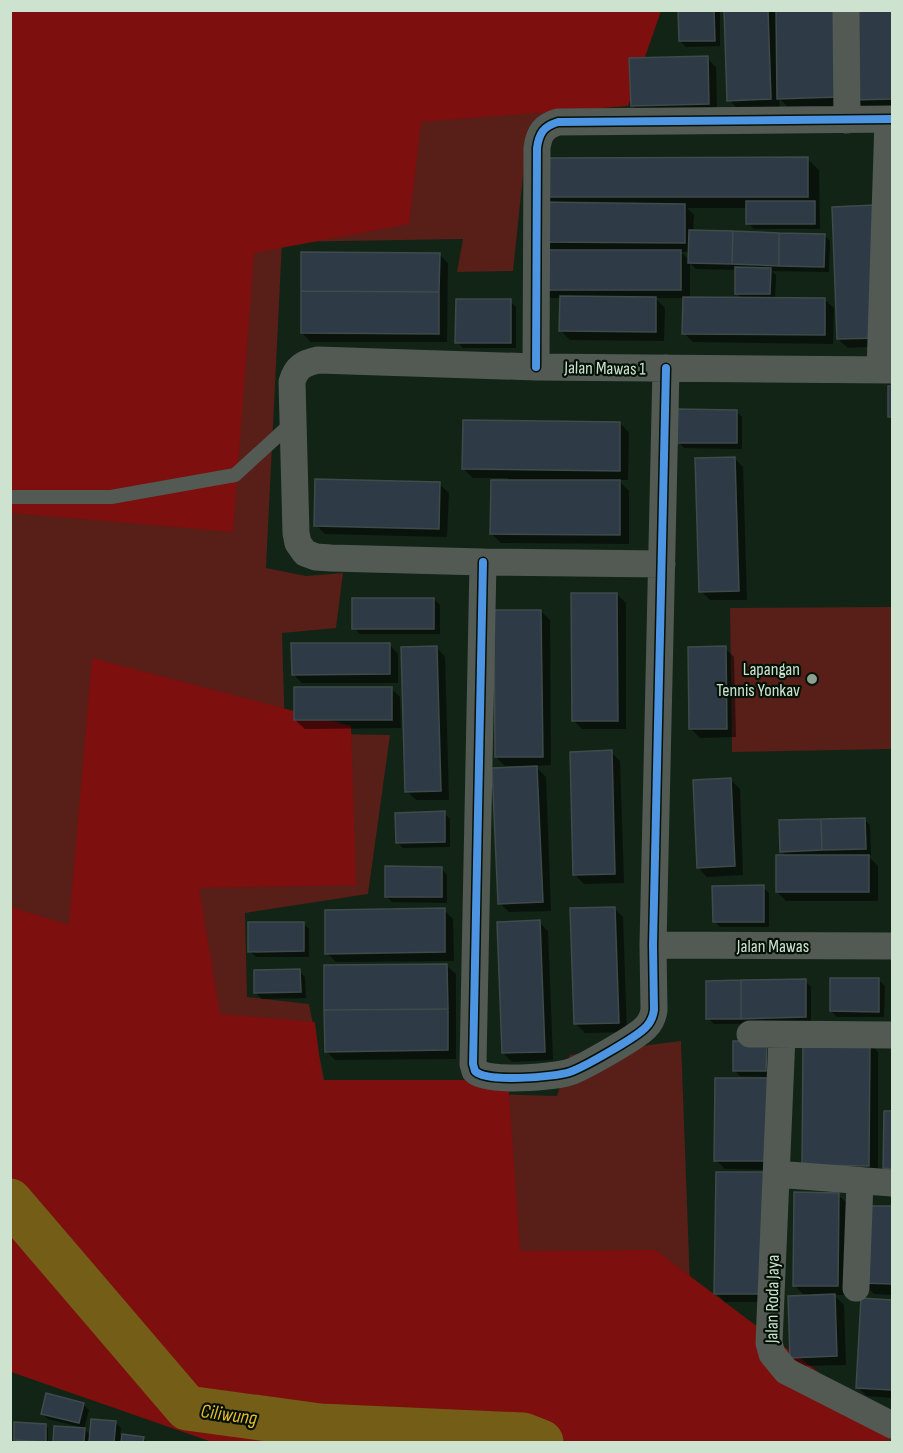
<svg xmlns="http://www.w3.org/2000/svg" width="903" height="1453" viewBox="0 0 903 1453" font-family="'Sofia Sans Condensed',sans-serif">
<style>
.green{fill:#581e18}
.forest{fill:#7d0f0e}
.shadow{fill:#0007;fill-rule:evenodd}
.lines{fill:none;stroke-linecap:round;stroke-linejoin:round}
.river{stroke:#745d16;stroke-width:45}
.building{fill:#2e3b46;stroke:#3f4a4b;stroke-width:1.5}
.service{stroke:#525a53;stroke-width:14}
.minor{stroke:#525a53;stroke-width:27}
.cycleway-casing{stroke:#041106;stroke-width:11}
.cycleway{stroke:#4d94e3;stroke-width:8}
.poi-dot{fill:#8ca08f;stroke:#041106;stroke-width:2}
.labels{text-anchor:middle;stroke-width:4.5;stroke-linejoin:round;paint-order:stroke}
.street-label{font-size:18px;fill:#cee2d0;stroke:#041106}
.poi-label{font-size:18px;fill:#cee2d0;stroke:#041106;text-anchor:end}
.water-label{font-size:20px;font-style:italic;fill:#e9b92f;stroke:#041106}
</style>
<rect width="100%" height="100%" fill="#112415"/>
<path class="green" d="M10,11L443,13L583,121L525,157L513,271L457,272L463,239L282,242L266,568L306,576L343,573L336,628L282,633L285,733L390,735L368,894L245,913L247,997L309,1004L326,1089L557,1096L570,1055L681,1041L691,1312L892,1431V1442H648L11,1077Z
M892,607V749L732,752L730,608Z"/>
<path class="forest" d="M10,11H661L628,106L421,122L409,224L254,253L233,532L11,513Z
M92,658L351,726L356,885L199,888L220,1014L315,1022L322,1080H508L520,1251L655,1250L888,1424L887,1442H281L263,1440L260,1442H212L11,1372V907L69,925Z"/>
<path class="shadow" d="M680,10H720V46L686,47L680,41Z
M725,10H844L846,106L788,107L779,98L780,108L738,109L729,100Z
M853,10H892V108H864L855,99Z
M707,58L716,67L717,112L641,114L632,105Z
M807,159L819,170L820,229H754L748,223V208H687L694,215L693,232L824,235L830,241L829,272L771,271L776,275L775,299H824L834,308L833,344L693,342L684,333V298H655L665,308L664,341L570,340L561,331V298H551L542,289V197ZM681,252H690V261ZM690,263L696,269L737,270L736,293L742,299L690,298Z
M883,216L888,346L848,348L838,339Z
M439,254L448,263L447,342H311L302,333Z
M510,301L516,307V348H463L457,342Z
M889,387H892V420L889,416Z
M736,411L742,417V449L684,448L678,442Z
M620,423L629,433L628,480H618L629,491V544L501,543L492,534L508,478H473L464,469Z
M734,458L743,467L747,600H710L701,591Z
M439,484L449,493L447,537L325,534L316,525Z
M617,594L626,603V729H582L573,720Z
M434,599L440,605V634H360L354,628Z
M541,611L550,620L551,765L535,766L546,777L551,911L509,912L500,903L516,766H505L496,757Z
M389,644L398,654V683H302L293,674Z
M436,647L445,657L449,800H416L407,791Z
M725,648L734,657L736,737L700,738L691,729Z
M391,688L400,697L401,728L305,729L295,720Z
M611,752L620,761L624,883L584,884L575,875Z
M731,780L740,789L743,875L707,877L698,867Z
M444,813L450,819V847L403,848L397,842Z
M864,819L870,825L871,855H867L878,866V901H786L777,892L787,856L781,851Z
M442,869L447,875V903L392,902L386,896Z
M763,887L769,893V927H720L714,921Z
M614,908L623,917L627,1032L585,1033L576,1024Z
M444,910L453,919L454,961L336,962L327,953Z
M539,922L548,931L553,1060L512,1062L503,1053Z
M303,923L309,929V957H256L250,951Z
M446,965L456,974V1059L335,1060L326,1051Z
M299,971L305,977L306,998L262,999L256,993Z
M879,980L885,986L884,1017H837L831,1011Z
M805,981L811,987V1023L714,1024L708,1018Z
M766,1042L772,1048V1077L740,1076L734,1070Z
M869,1043L878,1052V1174H813Z
M717,1079L780,1170L725,1169L716,1160Z
M885,1112H892V1176L885,1168Z
M717,1173L772,1302H725L716,1293Z
M838,1195L848,1204L847,1295H834L844,1305L846,1365L801,1366L792,1357L806,1297L794,1285Z
M864,1207L892,1208V1295L874,1294L862,1282Z
M863,1299L892,1301V1398L867,1396L857,1387Z
M83,1404L89,1410L84,1429L91,1436L115,1422L121,1428L120,1435L143,1439L147,1442H55L56,1427L80,1429V1427L48,1419L42,1413Z
M46,1426L48,1428V1442H18L15,1440Z"/>
<g class="lines">
<path class="river" d="M10,1201L187,1408L320,1426L523,1435L541,1442"/>
</g>
<path class="building" d="M678,10H714L715,41H679Z
M724,10H768L771,99L727,101Z
M776,10H836L838,97L777,99Z
M851,10H892V99L853,100Z
M708,56L709,104L631,106L629,58Z
M808,157V197H541V158Z
M746,201H815V224H746Z
M538,202L685,204V243L538,242Z
M874,205L879,338L837,339L832,207Z
M689,230L733,231L732,264L688,263Z
M733,231L779,233V266L732,264Z
M779,233L825,234L824,267L779,266Z
M541,250H681V290H541Z
M301,252L440,253L439,292L301,291Z
M735,267L771,268L770,294H735Z
M301,291L439,292V334L301,333Z
M560,296L656,297V332L559,331Z
M683,297L825,298V335L682,334Z
M456,299H511V343H455Z
M888,386H892V417H888Z
M677,409L737,410V443H676Z
M463,420L620,422V471L462,469Z
M735,457L739,591L699,592L695,458Z
M315,479L440,482L439,529L314,526Z
M491,480H620V535L490,534Z
M571,593H617L618,721H572Z
M352,598H434V629H352Z
M494,610H541L543,757H495Z
M291,643H390V674L292,675Z
M437,646L441,791L405,792L401,647Z
M726,646L727,729H689L688,647Z
M294,687H392V720H294Z
M612,750L615,874L573,875L570,752Z
M537,766L543,902L498,904L492,768Z
M731,778L735,866L697,868L693,780Z
M445,811V842L396,843L395,813Z
M865,818L866,849L822,850L821,819Z
M821,819L822,850L780,852L779,820Z
M776,855H869V892H776Z
M385,866L442,867V897H385Z
M764,885V922H713L712,886Z
M615,907L619,1023L574,1024L570,908Z
M445,908V952L325,954V910Z
M540,920L545,1052L502,1053L497,922Z
M248,922H304V951L248,952Z
M447,964L448,1009L324,1010V965Z
M300,969L301,992L254,993V970Z
M830,978H879V1012L830,1011Z
M806,979V1017L741,1019V980Z
M741,980V1019H706V981Z
M448,1009V1050L325,1052L324,1010Z
M733,1041H767L766,1071H733Z
M803,1041L870,1042L869,1166L802,1165Z
M715,1078H772L771,1161H714Z
M884,1111H892V1169L883,1168Z
M716,1172H765L764,1294H714Z
M794,1192L839,1193L838,1286H793Z
M863,1206H892V1284L861,1283Z
M835,1294L837,1356L790,1358L788,1296Z
M861,1298L892,1300V1390L856,1388Z
M46,1393L84,1403L79,1423L41,1414Z
M91,1419L116,1421L114,1442H89Z
M14,1422L46,1424V1442L14,1440Z
M54,1426L85,1428L84,1442H53Z
M122,1434L144,1437L143,1442H121Z"/>
<g class="lines">
<path class="service" d="M10,497H111L235,475L293,422"/>
<path class="minor" d="M846,10L847,120
M536,367L537,148C539,133 544,126 558,122L892,119
M880,370L888,120
M483,562L473,1064L475,1071C486,1083 555,1077 570,1072C584,1067 637,1037 646,1027C651,1022 653,1017 654,1010L653,945L666,368
M662,564L483,562L331,558L316,557L305,553L298,543L296,533L292,382C296,367 304,363 318,360L536,367L892,370
M653,945L892,946
M750,1034L892,1035
M782,1036L769,1343L772,1354L786,1371L892,1425
M776,1174L892,1183
M856,1288L860,1182"/>
<defs>
<path id="cycleway" d="M536,367L537,148C539,133 544,126 558,122L892,119
M483,562L473,1064L475,1071C486,1083 555,1077 570,1072C584,1067 637,1037 646,1027C651,1022 653,1017 654,1010L653,945L666,368"/>
</defs>
<use href="#cycleway" class="cycleway-casing"/>
<use href="#cycleway" class="cycleway"/>
</g>
<circle class="poi-dot" cx="812" cy="679" r="6"/>
<g class="labels">
<g class="street-label">
<text transform="translate(605 368) rotate(1)" y="6">Jalan Mawas 1</text>
<text x="773" y="952">Jalan Mawas</text>
<text transform="translate(772 1299) rotate(-89)" y="6">Jalan Roda Jaya</text>
</g>
<g class="poi-label">
<text x="800" y="675">Lapangan<tspan x="800" dy="21">Tennis Yonkav</tspan></text>
</g>
<g class="water-label">
<text transform="translate(229 1414) rotate(8)" y="7">Ciliwung</text>
</g>
</g>
<rect width="903" height="1453" fill="none" stroke="#cee2d0" stroke-width="24"/>
</svg>
